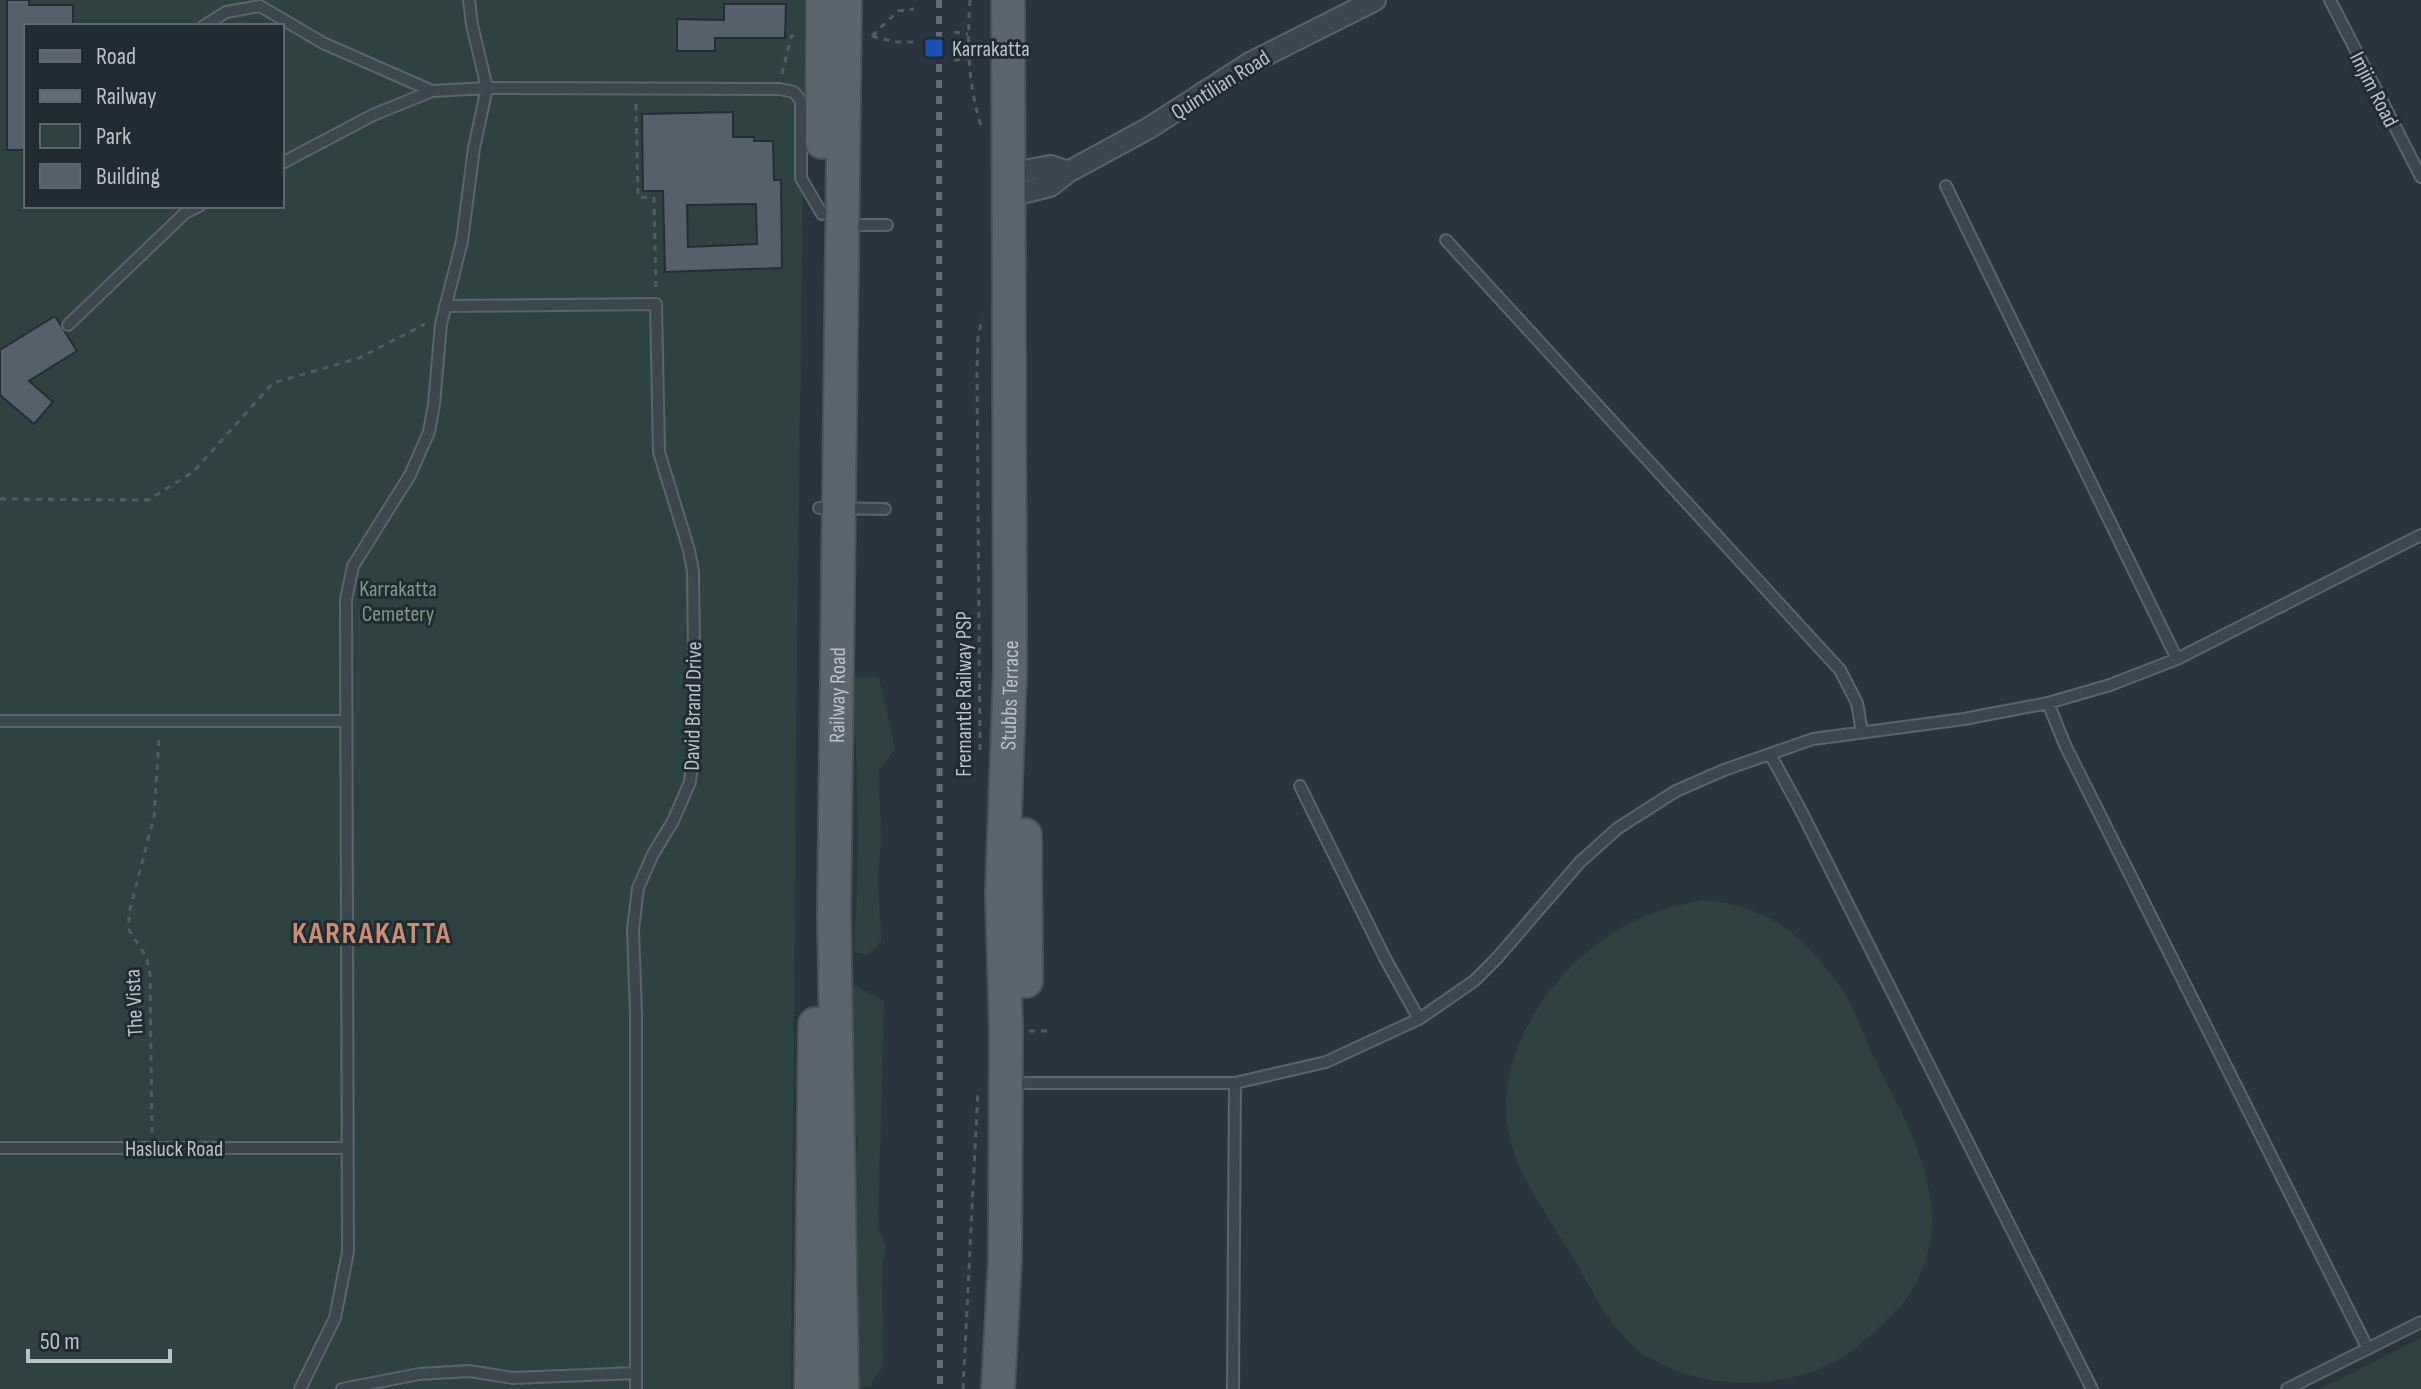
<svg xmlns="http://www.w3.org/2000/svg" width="2421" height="1389" viewBox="0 0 2421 1389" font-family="'Sofia Sans Condensed',sans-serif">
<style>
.green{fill:#2e4341;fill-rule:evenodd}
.building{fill:#54606c;stroke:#232d36;stroke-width:2;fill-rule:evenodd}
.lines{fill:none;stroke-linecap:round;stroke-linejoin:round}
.lane-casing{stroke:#5a646c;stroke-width:14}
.street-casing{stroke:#5a646c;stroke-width:24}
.primary-casing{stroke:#49525b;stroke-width:36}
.path{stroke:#4d5f60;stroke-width:3;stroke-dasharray:6 6;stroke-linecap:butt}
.lane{stroke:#3c464f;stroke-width:10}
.street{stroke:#3c464f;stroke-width:20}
.primary{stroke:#5b656e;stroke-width:32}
.rail{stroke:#616d77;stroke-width:6;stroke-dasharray:8 8;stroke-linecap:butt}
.transit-dot{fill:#1a4fb4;stroke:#212b34;stroke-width:3}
.labels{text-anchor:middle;stroke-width:6;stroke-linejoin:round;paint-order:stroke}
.poi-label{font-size:22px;fill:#b9c1c9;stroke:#212b34;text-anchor:start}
.street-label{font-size:22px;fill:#b9c1c9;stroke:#212b34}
.park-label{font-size:22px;fill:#7a9c7e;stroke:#212b34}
.district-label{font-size:30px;font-weight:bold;letter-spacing:2px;fill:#cb8e72;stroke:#212b34}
</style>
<rect width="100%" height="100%" fill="#29353e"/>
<path class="green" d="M0,0H805L796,735L791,1389H0ZM26,26H282V206H26Z
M852,677L879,678L895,749L879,770L881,845L878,875L881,941L867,955L854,951C860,860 858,768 852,677Z
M1704,900C1735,903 1764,912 1789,931C1809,946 1827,968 1841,988C1854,1007 1862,1031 1871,1051C1896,1102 1929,1157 1932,1215C1933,1247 1922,1283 1900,1306C1879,1327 1858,1351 1830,1364C1777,1389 1713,1389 1661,1364C1653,1360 1644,1356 1637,1350C1607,1323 1590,1286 1570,1252C1547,1215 1518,1177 1509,1134C1491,1054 1556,963 1625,926C1650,912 1677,905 1704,900Z
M854,985L884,1001L878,1227L886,1247L882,1262L883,1367L874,1378L871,1386L857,1389L855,1371L859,1333V1291L853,1175L858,1141L852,1109L856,1067L849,1010Z
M2421,1338V1389H2320Z"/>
<path class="building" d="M7,0H29V5H73V26H26V150H7Z
M724,4H786L785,38H715V51H677V19L724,20Z
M733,112V137H754V141H773L774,180H781L782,268L665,272L663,191H643L642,114ZM756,204L757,244L688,247L687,205Z
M55,316L77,351L29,381L53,402L34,424L0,395V350Z"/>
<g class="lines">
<defs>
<path id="lane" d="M2330,0L2421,177
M204,26L226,12L260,6L323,43L432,91L487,88L779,89L794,92L801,101V178L822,214
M282,163L373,115L432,91
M1946,186L2177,659
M845,225H887
M1446,240L1840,670L1857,703L1862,732
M445,306L656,304L659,452L689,550L693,571L695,734L690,782L673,821L653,854L638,888L633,929L636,1015V1389
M68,325L185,213L199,206
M819,508L885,509
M2048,703L2065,745L2368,1349
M0,721H346
M1770,754L1799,807L2092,1389
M1300,786L1386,960L1419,1019
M1026,1083H1235L1326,1062L1419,1019L1474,981L1498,957L1580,862L1618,828L1676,791L1724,770L1813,739L1964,719L2048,703L2110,685L2177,659L2421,535
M0,1148H347
M300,1389L335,1318L348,1252L346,600L353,566L410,475L429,432L434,404L441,324L462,241L474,148L487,88L472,25L469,0
M342,1389L419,1374L469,1371L513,1378L636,1373
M1233,1389L1235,1083
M2287,1389L2421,1322"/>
<path id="street" d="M1008,174L1051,166L1068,172
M1008,190L1026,192L1050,186L1068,172L1149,128L1250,63L1375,0"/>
<g id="primary">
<path d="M822,142L823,0"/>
<path d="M1025,835L1026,981"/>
<path d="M811,1389L815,1024"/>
<path id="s1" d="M842,1389L834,914L845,0"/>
<path id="s2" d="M998,1389L1005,1260L1006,1030L1002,894L1010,670L1008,0"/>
</g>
</defs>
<use href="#lane" class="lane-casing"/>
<use href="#street" class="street-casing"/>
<use href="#primary" class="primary-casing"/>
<path class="path" d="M970,0C967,44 968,84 981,126
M954,32L968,34
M872,36L898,11L914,9
M872,36L895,42H914
M954,60L967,59
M782,74L791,36H796
M636,104L638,197L654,198L656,288
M0,499L148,500L193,472L273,383L359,358L425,324
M980,750L977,373L978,338L982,318
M1029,1031H1052
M152,1133L150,975L147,958L129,930V913L154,817L159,737
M963,1389L978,1089"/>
<use href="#lane" class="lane"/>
<use href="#street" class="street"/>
<use href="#primary" class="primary"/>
<path class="rail" d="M939,0L940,1389"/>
</g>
<rect class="transit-dot" x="924" y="38" width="20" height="20" rx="4"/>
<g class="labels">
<g class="poi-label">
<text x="952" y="56">Karrakatta</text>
</g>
<g class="street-label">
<text transform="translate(1220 84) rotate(-32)" y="8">Quintilian Road</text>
<text transform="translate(2375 89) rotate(63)" y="8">Imjim Road</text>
<text transform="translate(963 694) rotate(-90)" y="8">Fremantle Railway PSP</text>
<text dy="8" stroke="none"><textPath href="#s1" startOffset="694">Railway Road</textPath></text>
<text dy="8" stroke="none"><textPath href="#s2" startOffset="694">Stubbs Terrace</textPath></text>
<text transform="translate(692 706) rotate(-89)" y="8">David Brand Drive</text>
<text transform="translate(133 1003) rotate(-93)" y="8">The Vista</text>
<text x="174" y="1156">Hasluck Road</text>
</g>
<g class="park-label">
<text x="398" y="596">Karrakatta<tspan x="398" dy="25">Cemetery</tspan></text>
</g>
<g class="district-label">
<text x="372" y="943">KARRAKATTA</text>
</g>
</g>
<rect x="24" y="24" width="260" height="184" fill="#212b34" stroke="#5e6770" stroke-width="2"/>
<rect x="40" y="50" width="40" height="12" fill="#5b656e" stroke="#5e6770" stroke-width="2"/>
<text x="96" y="64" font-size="24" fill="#b9c1c9">Road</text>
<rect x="40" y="90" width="40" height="12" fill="#616d77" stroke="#5e6770" stroke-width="2"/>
<text x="96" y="104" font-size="24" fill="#b9c1c9">Railway</text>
<rect x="40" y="124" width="40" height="24" fill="#2e4341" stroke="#5e6770" stroke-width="2"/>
<text x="96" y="144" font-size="24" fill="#b9c1c9">Park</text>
<rect x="40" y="164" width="40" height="24" fill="#54606c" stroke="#5e6770" stroke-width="2"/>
<text x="96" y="184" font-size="24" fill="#b9c1c9">Building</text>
<path d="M28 1349v12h142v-12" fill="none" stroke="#b9c1c9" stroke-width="4"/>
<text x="40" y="1349" font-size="24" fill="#b9c1c9" stroke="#212b34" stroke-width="6" paint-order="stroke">50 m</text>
</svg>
